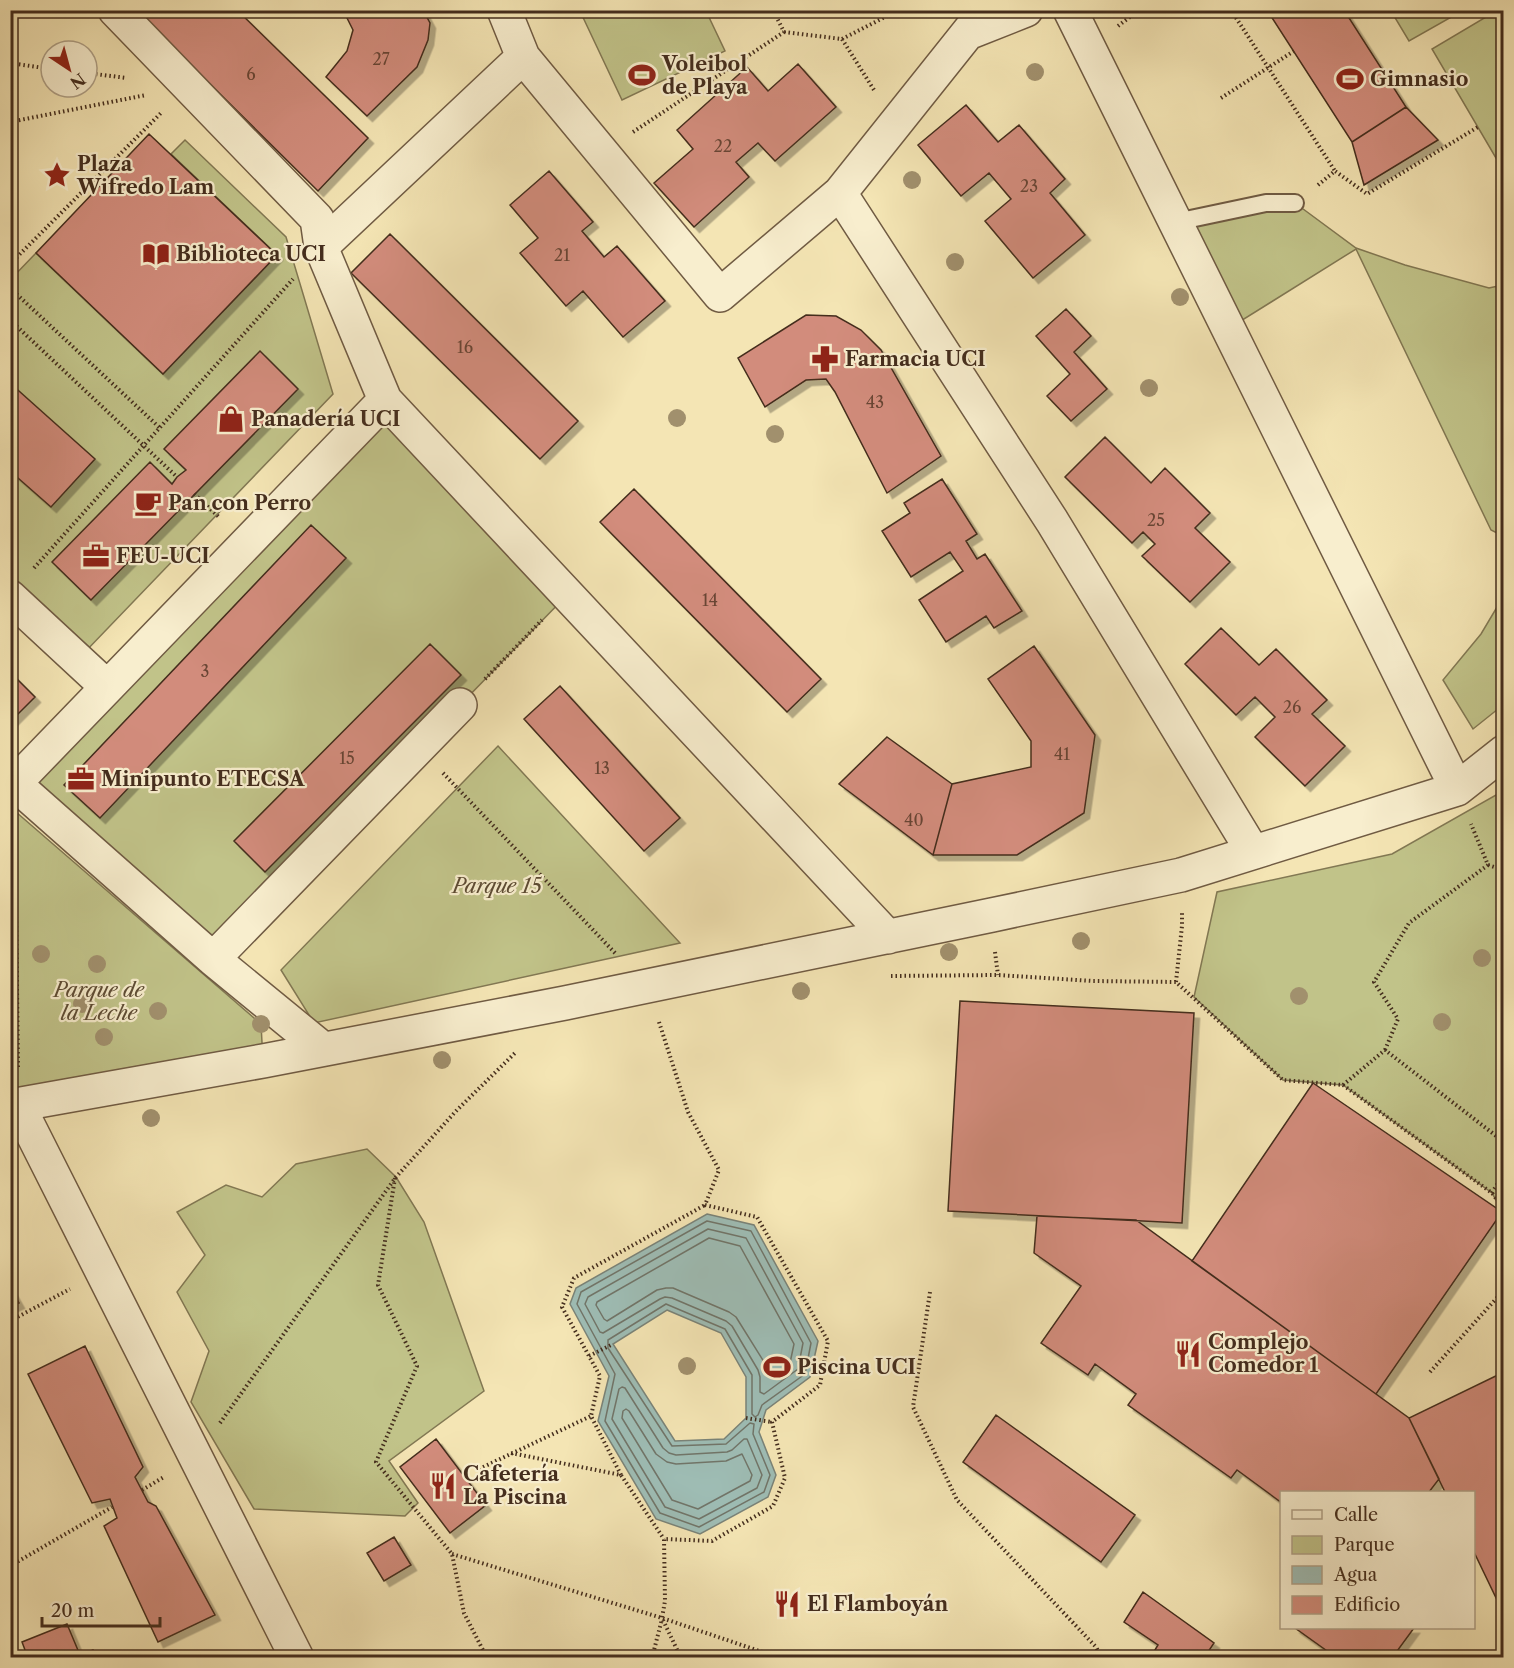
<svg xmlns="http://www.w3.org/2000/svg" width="1514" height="1668" viewBox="0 0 1514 1668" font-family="'Libre Caslon Text',serif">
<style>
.green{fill:#c1c389;stroke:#827853;stroke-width:1.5}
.water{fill:#9ebdb5;stroke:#7a8378;stroke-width:1.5;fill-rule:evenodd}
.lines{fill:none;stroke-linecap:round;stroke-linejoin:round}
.shore{stroke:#717569;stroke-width:1.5}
.building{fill:#d28c7b;stroke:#442d1d;stroke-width:1.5;filter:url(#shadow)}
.lane-casing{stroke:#705b43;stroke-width:20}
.street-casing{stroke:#705b43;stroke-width:36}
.path{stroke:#442d1d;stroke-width:4;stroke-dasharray:1.5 3;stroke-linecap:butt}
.lane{stroke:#f8eece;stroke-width:16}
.street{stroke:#f8eece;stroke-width:33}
.tree{fill:#a1906d}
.labels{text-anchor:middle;stroke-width:4.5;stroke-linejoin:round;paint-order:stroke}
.number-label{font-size:16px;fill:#684534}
.poi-label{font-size:20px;font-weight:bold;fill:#442d1d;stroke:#f8eece;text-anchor:start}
.park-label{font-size:20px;font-style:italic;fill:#5d4b33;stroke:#f8eece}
</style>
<defs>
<filter id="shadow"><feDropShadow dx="5.5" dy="5.5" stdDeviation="0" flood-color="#0004"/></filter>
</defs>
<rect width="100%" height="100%" fill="#f4e5b4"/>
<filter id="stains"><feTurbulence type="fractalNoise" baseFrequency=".00333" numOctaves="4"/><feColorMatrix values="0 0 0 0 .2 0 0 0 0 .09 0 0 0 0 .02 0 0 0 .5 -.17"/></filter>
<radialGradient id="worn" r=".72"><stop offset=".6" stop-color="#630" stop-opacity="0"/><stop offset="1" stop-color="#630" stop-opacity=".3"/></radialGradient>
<path class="green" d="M580,11H706L725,51L622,100Z
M1391,11H1462L1409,41Z
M1496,11H1504L1503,170L1432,49Z
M185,140L286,237L333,394L84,653L11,583L10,280L36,253L163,374L277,255L171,154Z
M1295,203L1356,248L1405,265L1489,288L1503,285V536L1491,530L1356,249L1228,329L1176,222Z
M385,400L568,594L213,959L15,784Z
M1503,597V705L1473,729L1443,680L1481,634Z
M498,746L680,943L314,1023L281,970Z
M1503,791V1212L1492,1193L1343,1085L1283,1080L1194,997L1217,892L1392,854Z
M16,812L261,1024L263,1061L11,1106L10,818Z
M367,1149L396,1177L424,1222L484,1391L389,1461L418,1503L405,1516L254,1509L191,1402L209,1351L177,1292L205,1255L177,1212L226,1185L262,1197L296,1164Z"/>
<path class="water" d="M707,1214L754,1225L818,1341L810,1377L766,1410L759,1432L776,1475L768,1497L700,1534L656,1519L598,1421L609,1376L570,1304L576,1288ZM667,1310L721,1333L746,1377V1418L724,1439L675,1441L613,1344Z"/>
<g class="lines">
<path class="shore" d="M707,1221L751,1231L811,1343L805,1374L762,1405L758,1415L755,1417L752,1414V1375L725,1329L666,1304L608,1340V1348L672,1446L726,1444L750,1423L754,1424L753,1434L770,1475L764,1492L699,1527L660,1513L605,1421L615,1374L577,1304L581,1292Z
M708,1229L746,1238L803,1343L798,1369L764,1394L760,1392V1377L758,1370L732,1326L726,1321L672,1298L665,1297L660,1299L603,1333L600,1332L585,1304L588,1297Z
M709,1238L740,1246L794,1344L790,1363L773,1376L769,1375L766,1365L736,1317L729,1312L673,1288H666L657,1290L607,1321L604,1319L596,1305L597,1302Z
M622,1387L625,1388L663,1448L669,1453L676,1455L727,1452L732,1450L744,1439H747L762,1475L757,1488L699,1519L665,1507L612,1419L619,1389Z
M626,1409L629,1411L656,1454L667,1462L676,1464L726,1461L742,1454L752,1475L750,1481L698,1509L672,1500L622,1418L623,1411Z"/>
</g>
<path class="building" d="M135,10H237L368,138L318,191Z
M343,10H423L430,23L428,40L417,67L367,116L326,77L347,51L353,30Z
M1267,10H1344L1406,107L1352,142Z
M798,64L836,107L775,161L758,143L736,162L749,177L694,227L654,183L693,149L677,130L747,67L768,91Z
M966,105L998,142L1019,125L1065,179L1050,193L1085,235L1033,278L985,221L1011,199L989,173L961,196L918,145Z
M1406,107L1438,140L1364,185L1352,142Z
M149,134L277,255L163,374L36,253Z
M549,171L593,222L582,231L604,257L617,246L665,301L623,337L583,291L566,306L520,253L538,238L510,205Z
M390,234L578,421L540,459L351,273Z
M1066,309L1091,336L1074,352L1107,389L1071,421L1047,396L1070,374L1036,336Z
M806,315L836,316L861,330L881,350L941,456L887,493L835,392L826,379L806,380L765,407L738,358Z
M260,351L298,389L91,600L52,562L150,462L172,484L177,477L186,470L164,449Z
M10,383L95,459L51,507L10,471Z
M1105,437L1151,483L1165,468L1210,513L1195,528L1230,562L1190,602L1142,556L1155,544L1143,532L1132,543L1065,477Z
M942,479L977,534L966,541L977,559L985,554L1022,611L994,628L986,616L946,642L919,600L963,571L950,552L911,577L882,531L910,513L904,503Z
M634,489L821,679L787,712L600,522Z
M311,525L346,558L100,818L64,785Z
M1221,628L1259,665L1276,649L1327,700L1312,714L1345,746L1305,786L1255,737L1275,717L1255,697L1236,715L1185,664Z
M430,644L461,675L265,872L234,841Z
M1034,646L1095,735L1084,813L1017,855H933L952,784L1031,767V741L988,679Z
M10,672L35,697L10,722Z
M560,686L680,818L644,851L524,719Z
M887,737L952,784L933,855L839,784Z
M960,1001L1194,1013L1182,1223L948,1211Z
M1313,1083L1502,1212L1376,1394L1192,1261Z
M1037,1216L1136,1220L1409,1418L1439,1479L1429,1492H1282V1503L1237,1470L1231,1478L1128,1405L1136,1394L1095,1364L1088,1375L1041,1343L1081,1286L1034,1253Z
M10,1287L19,1303L10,1307Z
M85,1346L143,1467L135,1477L148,1502L156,1506L215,1615L158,1642L104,1526L117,1518L110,1499L92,1503L28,1374Z
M1504,1372V1599L1498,1602L1474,1552V1492H1445L1409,1418Z
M996,1415L1135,1515L1101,1562L963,1462Z
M436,1439L486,1505L450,1533L400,1467Z
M394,1537L411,1565L384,1581L367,1553Z
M1143,1592L1214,1643L1204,1658H1150L1158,1645L1124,1622Z
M67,1624L80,1655L93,1650L96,1658H28L22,1642Z
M1295,1628H1414L1392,1658H1337Z"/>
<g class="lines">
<defs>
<path id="lane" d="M1176,222L1266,203H1295"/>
<path id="street" d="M115,10L317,219L321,247L385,400L888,937
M504,10L523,57L720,295L840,193L986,10
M1070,10L1457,789
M968,33L1026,10
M840,193L1052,521L1253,852
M321,247L523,57
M10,597L107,687
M15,784L213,959L323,1049
M10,788L385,400
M213,959L460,705
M18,1105L297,1658
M10,1106L263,1061L565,1003L992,915L1181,875L1457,789L1504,752"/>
</defs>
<use href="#lane" class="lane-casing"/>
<use href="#street" class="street-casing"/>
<path class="path" d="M1231,10L1335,171
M1118,26L1139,10
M784,32L842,39L874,90
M842,39L887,16L885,10
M10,63L51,69
M87,73L127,78
M1221,98L1294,51
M10,122L146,95
M633,132L784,32L773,10
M1318,185L1335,171L1367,194L1478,127
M10,264L162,112
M10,288L160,428
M10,320L177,477
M194,494L220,518
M34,568L293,279
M485,679L542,620
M443,773L616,954
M15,836L18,1068
M1488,865L1504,870
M995,952L998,975
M891,976L998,975L1093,981L1176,982L1283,1080L1343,1085L1492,1193L1504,1209
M1176,982L1182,926V911
M659,1022L688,1112L719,1170L705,1205L757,1217L828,1341L820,1385L772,1422L785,1478L773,1506L712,1541L664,1539L665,1601L662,1618L681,1658
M1385,1050L1398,1019L1374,982L1409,923L1488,865L1471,824
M1343,1085L1385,1050L1504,1142
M395,1178L378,1285L417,1366L376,1462L452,1554L464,1613L487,1658
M1492,1193L1504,1173
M930,1292L913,1407L957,1500L1096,1647L1102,1658
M10,1321L70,1289
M589,1356L613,1344
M1430,1372L1504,1290
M746,1418L772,1422
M220,1423L396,1177L457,1110L516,1052
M511,1453L621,1475L664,1539
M479,1469L591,1416
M621,1475L591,1416L600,1376L562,1307L574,1278L705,1205
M142,1490L164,1477
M452,1554L662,1618L780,1658
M10,1566L112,1507
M10,1642L17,1658
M652,1658L662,1619"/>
<use href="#lane" class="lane"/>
<use href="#street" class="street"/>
</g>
<g class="tree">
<circle cx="1035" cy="72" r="9"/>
<circle cx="912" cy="180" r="9"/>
<circle cx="955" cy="262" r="9"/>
<circle cx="1180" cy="297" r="9"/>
<circle cx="1149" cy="388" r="9"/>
<circle cx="677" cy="418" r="9"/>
<circle cx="775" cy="434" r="9"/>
<circle cx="1081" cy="941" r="9"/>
<circle cx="949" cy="952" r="9"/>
<circle cx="41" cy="954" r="9"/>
<circle cx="1482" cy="958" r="9"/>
<circle cx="97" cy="964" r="9"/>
<circle cx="801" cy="991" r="9"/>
<circle cx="1299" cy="996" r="9"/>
<circle cx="82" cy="1004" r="9"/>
<circle cx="158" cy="1011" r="9"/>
<circle cx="1442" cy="1022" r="9"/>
<circle cx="261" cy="1024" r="9"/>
<circle cx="104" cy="1037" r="9"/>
<circle cx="442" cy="1060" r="9"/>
<circle cx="151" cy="1118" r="9"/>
<circle cx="687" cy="1366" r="9"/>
</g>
<defs>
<symbol id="stadium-bare" viewBox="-9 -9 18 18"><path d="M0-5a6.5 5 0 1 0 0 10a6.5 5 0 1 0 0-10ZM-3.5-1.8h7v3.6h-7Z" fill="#8f2418" stroke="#f8eece" stroke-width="2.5" paint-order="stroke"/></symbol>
<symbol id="sight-bare" viewBox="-9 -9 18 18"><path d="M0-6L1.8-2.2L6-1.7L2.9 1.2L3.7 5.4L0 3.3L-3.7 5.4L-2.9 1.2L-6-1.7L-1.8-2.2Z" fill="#8f2418" stroke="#f8eece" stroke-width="2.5" paint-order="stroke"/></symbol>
<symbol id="library-bare" viewBox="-9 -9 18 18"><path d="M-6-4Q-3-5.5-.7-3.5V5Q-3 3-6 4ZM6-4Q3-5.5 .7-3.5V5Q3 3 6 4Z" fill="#8f2418" stroke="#f8eece" stroke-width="2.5" paint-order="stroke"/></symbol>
<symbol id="pharmacy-bare" viewBox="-9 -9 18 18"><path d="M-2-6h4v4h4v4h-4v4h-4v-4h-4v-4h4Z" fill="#8f2418" stroke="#f8eece" stroke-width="2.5" paint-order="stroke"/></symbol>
<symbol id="shop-bare" viewBox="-9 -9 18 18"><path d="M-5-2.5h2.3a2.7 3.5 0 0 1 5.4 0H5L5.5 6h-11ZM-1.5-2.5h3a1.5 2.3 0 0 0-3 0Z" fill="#8f2418" stroke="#f8eece" stroke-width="2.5" paint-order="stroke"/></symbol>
<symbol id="cafe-bare" viewBox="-9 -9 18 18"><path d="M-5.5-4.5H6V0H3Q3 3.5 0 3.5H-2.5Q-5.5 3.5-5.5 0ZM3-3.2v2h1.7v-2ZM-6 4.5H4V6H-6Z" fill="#8f2418" stroke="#f8eece" stroke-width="2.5" paint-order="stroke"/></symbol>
<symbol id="office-bare" viewBox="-9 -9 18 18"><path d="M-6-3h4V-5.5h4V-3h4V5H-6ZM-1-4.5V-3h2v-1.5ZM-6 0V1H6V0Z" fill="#8f2418" stroke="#f8eece" stroke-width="2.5" paint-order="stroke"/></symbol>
<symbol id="restaurant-bare" viewBox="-9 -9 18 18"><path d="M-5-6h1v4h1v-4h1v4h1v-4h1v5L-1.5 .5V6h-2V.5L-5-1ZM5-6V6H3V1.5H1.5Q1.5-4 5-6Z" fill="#8f2418" stroke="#f8eece" stroke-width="2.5" paint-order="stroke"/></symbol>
</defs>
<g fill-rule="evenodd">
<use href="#stadium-bare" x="623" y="56" width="38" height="38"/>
<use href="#stadium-bare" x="1331" y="60" width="38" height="38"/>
<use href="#sight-bare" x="38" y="156" width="38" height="38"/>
<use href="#library-bare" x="137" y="235" width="38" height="38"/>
<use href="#pharmacy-bare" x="806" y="340" width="38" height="38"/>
<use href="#shop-bare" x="212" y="400" width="38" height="38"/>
<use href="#cafe-bare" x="129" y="484" width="38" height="38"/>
<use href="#office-bare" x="77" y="537" width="38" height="38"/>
<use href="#office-bare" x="62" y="760" width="38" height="38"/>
<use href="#restaurant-bare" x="1169" y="1335" width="38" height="38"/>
<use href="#stadium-bare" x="758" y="1348" width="38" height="38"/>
<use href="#restaurant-bare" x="424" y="1467" width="38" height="38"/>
<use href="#restaurant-bare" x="768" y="1585" width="38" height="38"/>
</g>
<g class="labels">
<g class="number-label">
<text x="381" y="65">27</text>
<text x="251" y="80">6</text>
<text x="723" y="152">22</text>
<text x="1029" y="192">23</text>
<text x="562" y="261">21</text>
<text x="465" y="353">16</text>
<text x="875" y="408">43</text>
<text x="1156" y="526">25</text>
<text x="710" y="606">14</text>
<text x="205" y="677">3</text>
<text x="1292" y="713">26</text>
<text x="1062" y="760">41</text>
<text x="347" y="764">15</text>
<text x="602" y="774">13</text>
<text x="914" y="826">40</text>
</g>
<g class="poi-label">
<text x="662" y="71">Voleibol<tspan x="662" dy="23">de Playa</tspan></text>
<text x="1370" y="86">Gimnasio</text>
<text x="77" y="171">Plaza<tspan x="77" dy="23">Wifredo Lam</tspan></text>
<text x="176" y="261">Biblioteca UCI</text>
<text x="845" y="366">Farmacia UCI</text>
<text x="251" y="426">Panadería UCI</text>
<text x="168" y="510">Pan con Perro</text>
<text x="116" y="563">FEU-UCI</text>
<text x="101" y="786">Minipunto ETECSA</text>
<text x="1208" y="1349">Complejo<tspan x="1208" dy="23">Comedor 1</tspan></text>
<text x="797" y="1374">Piscina UCI</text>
<text x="463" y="1481">Cafetería<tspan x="463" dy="23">La Piscina</tspan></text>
<text x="807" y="1611">El Flamboyán</text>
</g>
<g class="park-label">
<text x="497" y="893">Parque 15</text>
<text x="99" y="997">Parque de<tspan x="99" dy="23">la Leche</tspan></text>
</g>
</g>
<rect width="1514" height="1668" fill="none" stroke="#f4e5b4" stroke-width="36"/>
<rect x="12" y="12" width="1490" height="1644" fill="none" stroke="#442d1d" stroke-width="3"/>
<rect x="18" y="18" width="1478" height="1632" fill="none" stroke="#442d1d" stroke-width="1.5"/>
<rect x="1280" y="1491" width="195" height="138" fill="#f8eece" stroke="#b0a187" stroke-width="1.5"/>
<rect x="1292" y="1510" width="30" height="9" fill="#f8eece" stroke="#b0a187" stroke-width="1.5"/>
<text x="1334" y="1521" font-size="18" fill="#442d1d">Calle</text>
<rect x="1292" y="1536" width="30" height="18" fill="#c1c389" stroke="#b0a187" stroke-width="1.5"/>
<text x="1334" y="1551" font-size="18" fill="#442d1d">Parque</text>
<rect x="1292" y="1566" width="30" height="18" fill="#9ebdb5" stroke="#b0a187" stroke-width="1.5"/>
<text x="1334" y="1581" font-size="18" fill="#442d1d">Agua</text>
<rect x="1292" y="1596" width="30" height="18" fill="#d28c7b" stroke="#b0a187" stroke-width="1.5"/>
<text x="1334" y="1611" font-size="18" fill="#442d1d">Edificio</text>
<g transform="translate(69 69) rotate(144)"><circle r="28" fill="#f8eece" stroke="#b0a187" stroke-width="1.5"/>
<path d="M0-4.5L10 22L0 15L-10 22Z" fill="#8f2418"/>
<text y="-9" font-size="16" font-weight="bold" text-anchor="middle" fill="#442d1d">N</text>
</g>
<path d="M42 1617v9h118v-9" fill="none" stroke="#442d1d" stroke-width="3"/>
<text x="51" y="1617" font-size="18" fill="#442d1d" stroke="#f8eece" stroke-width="4.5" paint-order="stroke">20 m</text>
<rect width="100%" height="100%" filter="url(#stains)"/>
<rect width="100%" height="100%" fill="url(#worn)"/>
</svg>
